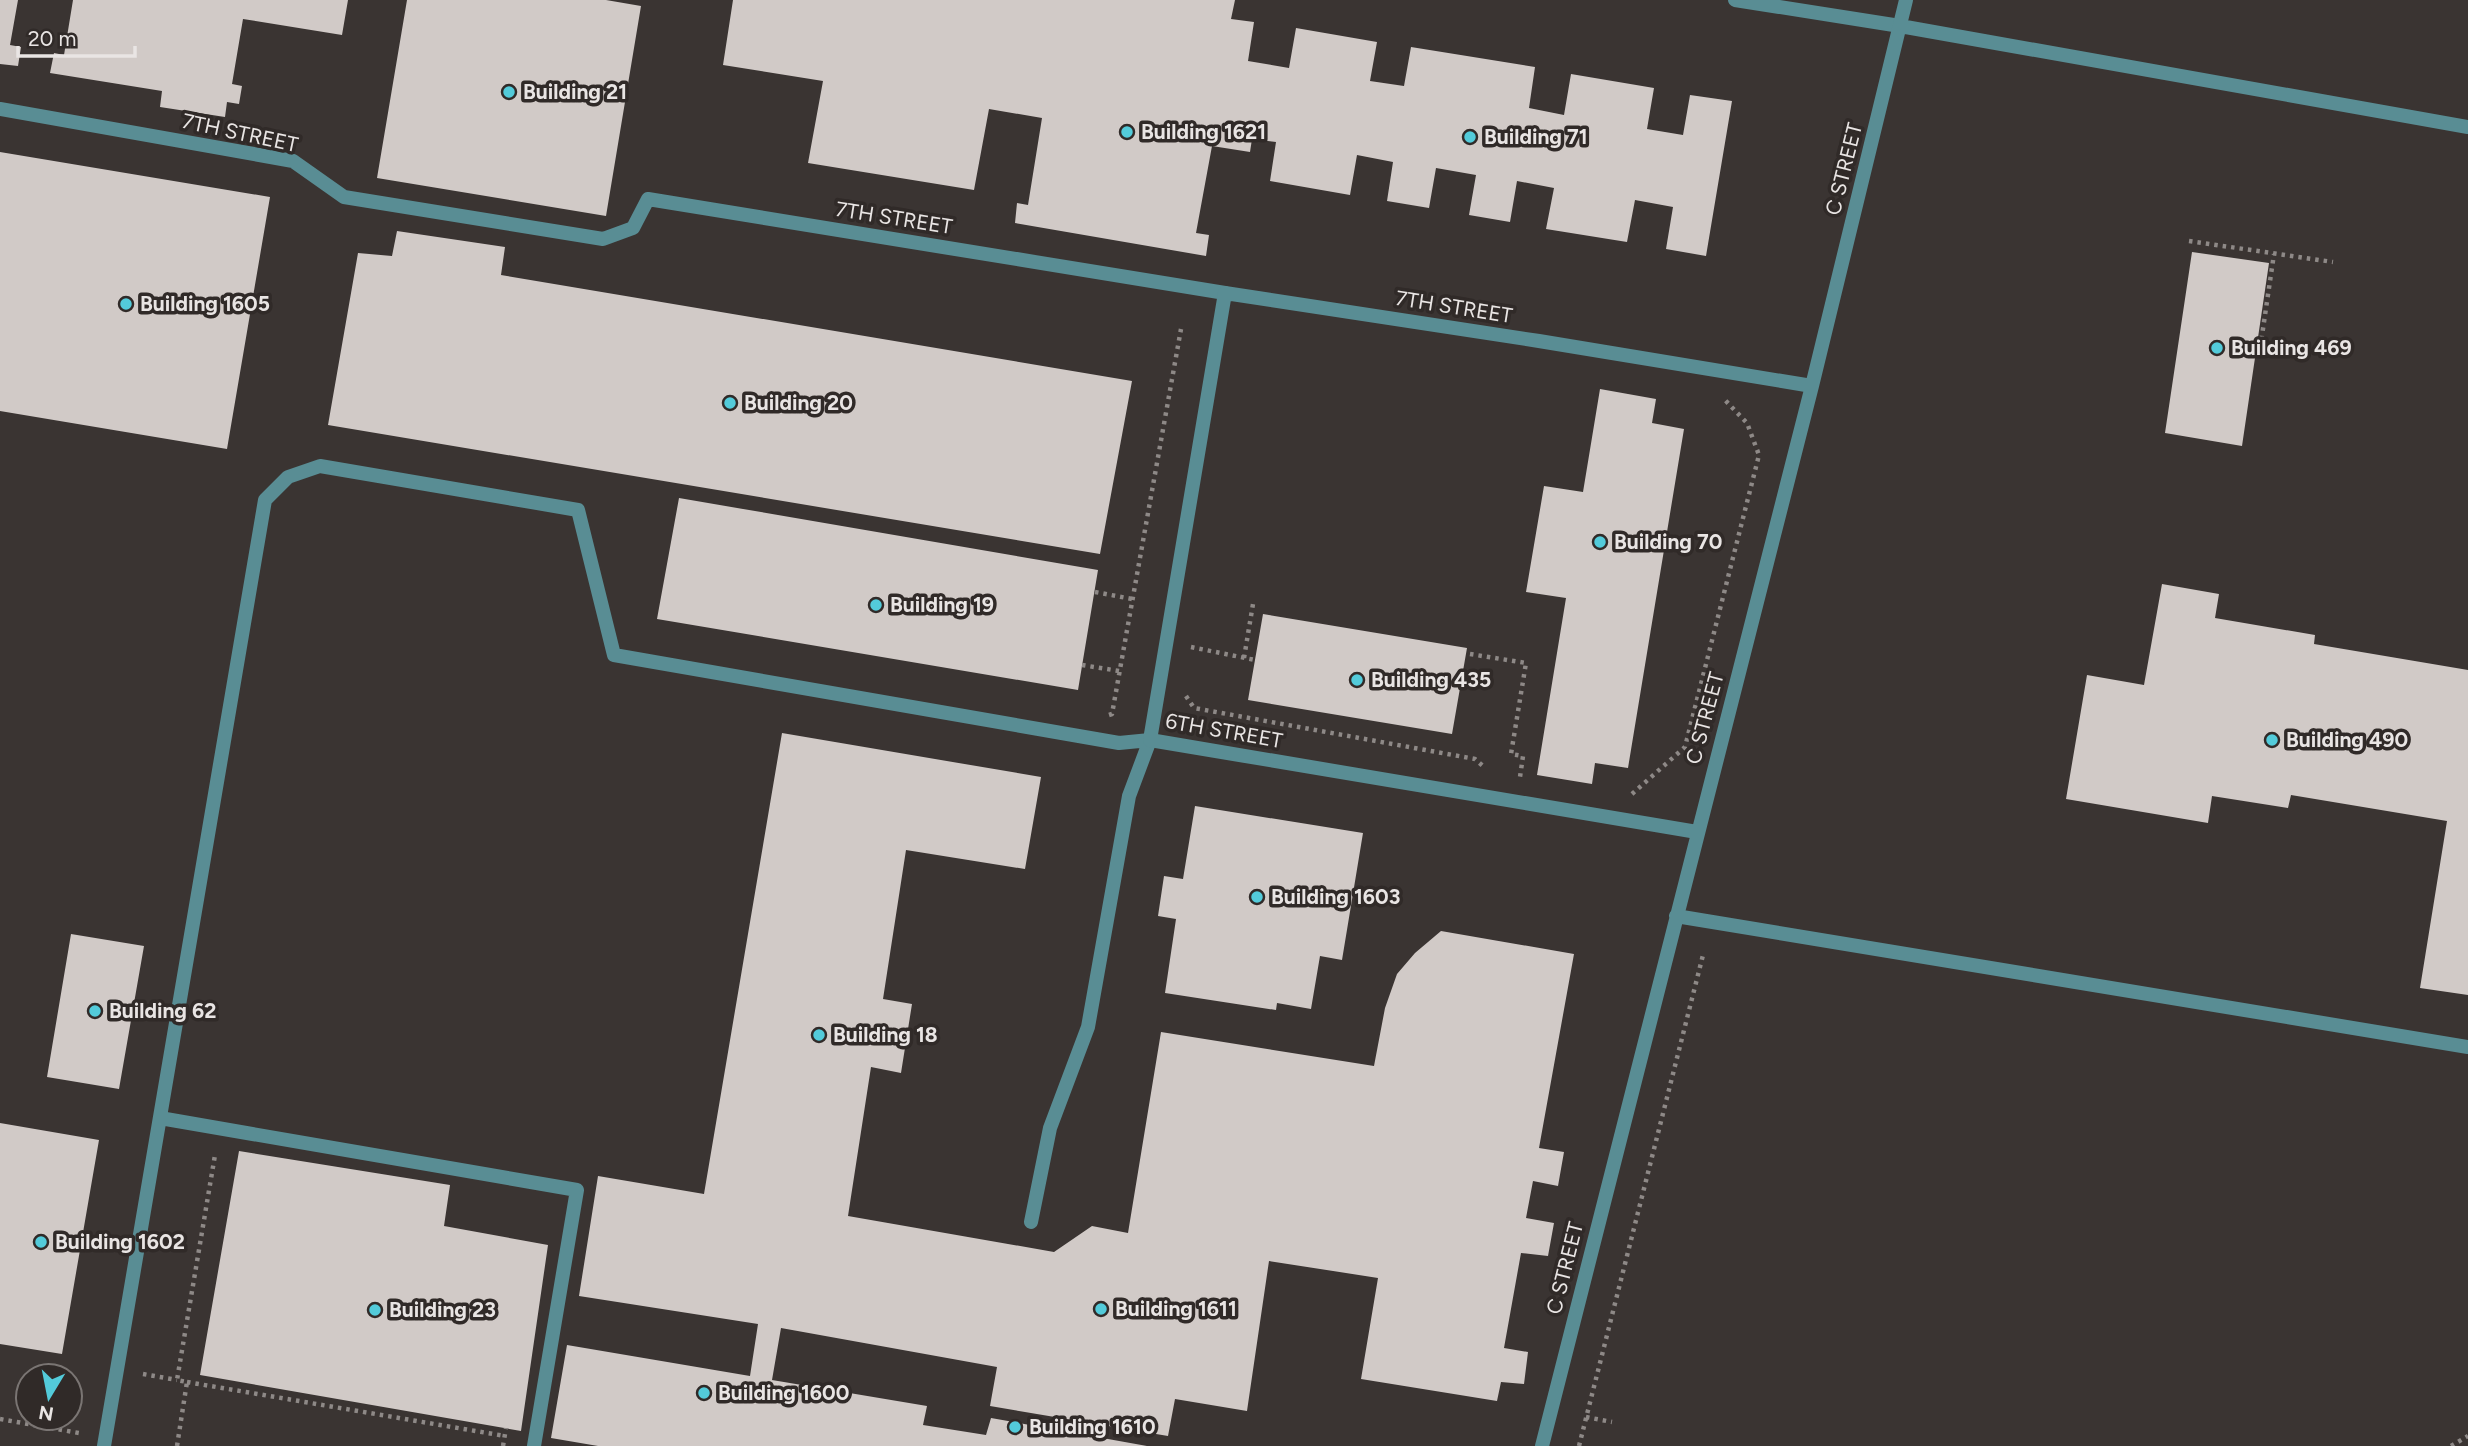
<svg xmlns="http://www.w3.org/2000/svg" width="2468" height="1446" viewBox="0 0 2468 1446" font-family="Figtree,sans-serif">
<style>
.building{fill:#d1cac7}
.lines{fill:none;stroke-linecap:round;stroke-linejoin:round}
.path{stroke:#8e8987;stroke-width:4.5;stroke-dasharray:3.5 5;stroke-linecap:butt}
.lane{stroke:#598d94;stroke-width:14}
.street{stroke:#598d94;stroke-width:14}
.poi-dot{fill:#53cbda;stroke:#302a28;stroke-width:2.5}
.labels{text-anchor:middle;stroke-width:7;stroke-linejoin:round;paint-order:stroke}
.poi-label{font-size:21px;font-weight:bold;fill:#e9e5e4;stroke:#302a28;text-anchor:start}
.street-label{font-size:21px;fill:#e9e5e4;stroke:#302a28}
</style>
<rect width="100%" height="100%" fill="#3a3432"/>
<path class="building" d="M0,0H18L10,45L21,47L18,66L0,64Z
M73,0H348L342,35L243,19L232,84L242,86L239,104L227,102L225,117L160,107L162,91L50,73L54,53L64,55Z
M407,0H606L641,6L606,216L377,178Z
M733,0H1235L1231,19L1254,22L1248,61L1289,68L1296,28L1377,42L1370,81L1404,86L1411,47L1535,67L1529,108L1564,115L1571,74L1654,88L1647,129L1683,135L1690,95L1732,101L1706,256L1666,249L1673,207L1635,200L1627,242L1546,229L1554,188L1517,181L1510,222L1469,215L1476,175L1436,168L1429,208L1387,201L1393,162L1357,155L1350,195L1270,181L1276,142L1252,139L1250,152L1212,146L1196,233L1209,235L1206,256L1015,223L1017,203L1028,205L1042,118L989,109L974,190L808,163L823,81L723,65Z
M0,152L270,197L227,449L0,411Z
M397,231L505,247L501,275L1132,381L1100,554L328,425L358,253L392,256Z
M2192,252L2269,263L2242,446L2165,433Z
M1600,389L1656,399L1652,423L1684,429L1628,768L1595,763L1592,784L1537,775L1566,598L1526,592L1544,486L1583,492Z
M679,498L1098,570L1078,690L657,619Z
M2162,584L2219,594L2215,618L2315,635L2314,644L2468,670V995L2420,988L2447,821L2291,795L2288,808L2212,796L2208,823L2066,799L2087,675L2144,685Z
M1263,614L1467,648L1452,734L1248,700Z
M782,733L1041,777L1025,869L906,850L883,999L912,1004L901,1073L871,1067L848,1216L1054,1252L1092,1226L1128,1233L1161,1032L1374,1066L1385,1008L1397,974L1415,953L1441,931L1574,954L1539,1148L1564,1152L1558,1186L1533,1181L1526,1218L1554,1223L1548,1256L1521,1253L1504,1348L1528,1352L1524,1384L1501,1382L1497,1401L1361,1379L1378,1278L1269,1261L1247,1411L1175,1399L1168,1436L990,1406L997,1367L781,1328L772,1380L927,1406L923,1425L986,1435L991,1418L1147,1446H598L551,1438L567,1345L750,1376L758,1324L579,1296L598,1176L704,1194Z
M1195,806L1363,833L1342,960L1320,956L1311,1009L1277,1003L1276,1010L1165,993L1176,919L1158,916L1164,876L1183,879Z
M71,934L144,946L119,1089L47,1077Z
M0,1123L99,1140L62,1354L0,1344Z
M239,1151L450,1185L444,1226L548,1245L521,1431L200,1375Z"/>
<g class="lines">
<path class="path" d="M2189,241L2333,262
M2259,356L2274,254
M1095,592L1132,599
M1191,647L1255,660
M1470,654L1526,663L1511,754L1523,756L1520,777
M1244,658L1253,604
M1082,665L1119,671
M1186,696L1194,708L1475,759L1484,767
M1109,715L1112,714L1181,329
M1632,794L1685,747L1759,455L1747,423L1724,399
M143,1374L177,1380
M187,1382L505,1436
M1586,1417L1612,1422
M0,1419L79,1433
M177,1446L187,1382L177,1380L215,1155
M503,1446L506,1428
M1579,1446L1703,955
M2451,1446L2468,1436"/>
<path class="lane" d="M1735,0L1900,26
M0,109L293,161L344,197L603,239L633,228L648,199L1225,293
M160,1118L577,1190L534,1446
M104,1446L265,500L288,477L320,466L578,510L614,655L1119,743L1150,740L1129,796L1088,1027L1050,1128L1031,1222"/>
<path class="street" d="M1900,26L2468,127
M1697,832L1150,740L1225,293L1539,341L1812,386
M1676,916L2468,1047
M1542,1446L1812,386L1906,0"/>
</g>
<g class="poi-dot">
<circle cx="509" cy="92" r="7"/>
<circle cx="1127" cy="132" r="7"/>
<circle cx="1470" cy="137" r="7"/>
<circle cx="126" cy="304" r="7"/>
<circle cx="2217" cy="348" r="7"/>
<circle cx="730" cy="403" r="7"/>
<circle cx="1600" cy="542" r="7"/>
<circle cx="876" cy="605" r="7"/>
<circle cx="1357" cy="680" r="7"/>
<circle cx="2272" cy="740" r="7"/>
<circle cx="1257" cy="897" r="7"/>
<circle cx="95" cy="1011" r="7"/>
<circle cx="819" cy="1035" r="7"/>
<circle cx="41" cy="1242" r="7"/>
<circle cx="1101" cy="1309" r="7"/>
<circle cx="375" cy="1310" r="7"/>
<circle cx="704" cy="1393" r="7"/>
<circle cx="1015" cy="1427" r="7"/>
</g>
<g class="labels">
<g class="poi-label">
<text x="523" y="99">Building 21</text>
<text x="1141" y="139">Building 1621</text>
<text x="1484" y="144">Building 71</text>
<text x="140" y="311">Building 1605</text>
<text x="2231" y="355">Building 469</text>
<text x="744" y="410">Building 20</text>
<text x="1614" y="549">Building 70</text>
<text x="890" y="612">Building 19</text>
<text x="1371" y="687">Building 435</text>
<text x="2286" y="747">Building 490</text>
<text x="1271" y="904">Building 1603</text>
<text x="109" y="1018">Building 62</text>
<text x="833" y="1042">Building 18</text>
<text x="55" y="1249">Building 1602</text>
<text x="1115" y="1316">Building 1611</text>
<text x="389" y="1317">Building 23</text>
<text x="718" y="1400">Building 1600</text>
<text x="1029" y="1434">Building 1610</text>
</g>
<g class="street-label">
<text transform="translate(240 133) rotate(12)" y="7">7TH STREET</text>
<text transform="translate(1844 169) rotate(-76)" y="7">C STREET</text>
<text transform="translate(894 218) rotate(9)" y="7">7TH STREET</text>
<text transform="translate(1454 307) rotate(9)" y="7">7TH STREET</text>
<text transform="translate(1705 718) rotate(-75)" y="7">C STREET</text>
<text transform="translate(1224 731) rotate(10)" y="7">6TH STREET</text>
<text transform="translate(1565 1268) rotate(-76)" y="7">C STREET</text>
</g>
</g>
<g transform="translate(49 1397) rotate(190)"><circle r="33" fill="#302a28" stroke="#7a7573" stroke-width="2"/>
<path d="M0-5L12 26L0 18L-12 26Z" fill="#53cbda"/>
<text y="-10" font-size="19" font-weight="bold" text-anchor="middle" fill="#e9e5e4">N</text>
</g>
<path d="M18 46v10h117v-10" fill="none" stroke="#e9e5e4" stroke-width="3.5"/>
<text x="28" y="46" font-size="21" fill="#e9e5e4" stroke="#302a28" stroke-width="5" paint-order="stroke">20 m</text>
</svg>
